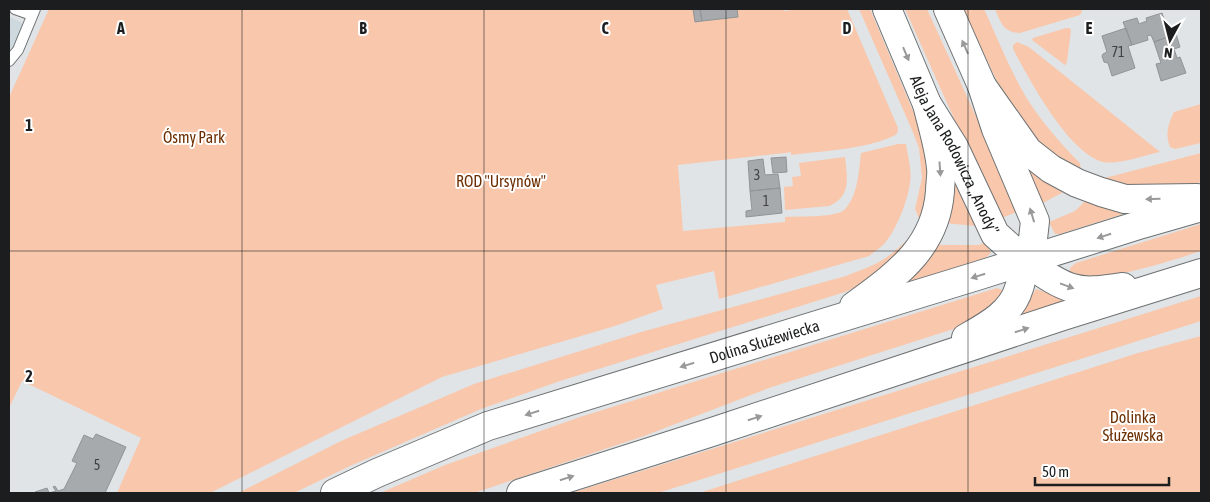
<svg xmlns="http://www.w3.org/2000/svg" width="1210" height="502" viewBox="0 0 1210 502" font-family="'Asap Condensed',sans-serif">
<style>
.built{fill:#cdd9df}
.green{fill:#f9c7ac}
.building{fill:#a6aaac;stroke:#909496}
.lines{fill:none;stroke-linecap:round;stroke-linejoin:round}
.service-casing{stroke:#6e7273;stroke-width:12}
.secondary-casing{stroke:#6e7273;stroke-width:30}
.primary-casing{stroke:#6e7273;stroke-width:30}
.service{stroke:#fff;stroke-width:10}
.secondary{stroke:#fff;stroke-width:28}
.primary{stroke:#fff;stroke-width:28}
.oneway{fill:#99999a}
.grid{fill:none;stroke:#1c1d1e;stroke-width:1;stroke-opacity:0.55}
.labels{text-anchor:middle;stroke-width:4;stroke-linejoin:round;paint-order:stroke}
.number-label{font-size:14px;fill:#3e4042}
.park-label{font-size:16px;fill:#6c2e00;stroke:#fff}
.street-label{font-size:16px;fill:#1c1d1e;stroke:#fff}
.grid-label{font-size:16px;text-anchor:middle;font-weight:bold;fill:#1c1d1e;stroke:#fff;stroke-width:4;stroke-linejoin:round;paint-order:stroke}
</style>
<rect width="100%" height="100%" fill="#e0e4e6"/>
<path class="built" d="M9,17L21,22L24,27L14,47L9,50Z"/>
<path class="green" d="M49,9H783L784,11L798,9H847L898,128L897,134C871,149 821,151 791,155V152L785,153L678,165L683,231L785,222V217C798,216 835,218 844,210C858,197 859,170 861,153L898,144H906C908,157 912,170 910,183C908,200 896,231 884,244C880,248 874,252 869,256L719,299L714,271L656,285L663,309L615,326L442,377L210,493H117L141,438L22,381L9,408V95H10Z
M859,9H870L929,149L924,221L919,218L915,209L922,178L919,148L912,130Z
M905,9H927L1019,211L999,219Z
M963,9H984C997,37 1010,70 1026,97C1041,121 1060,143 1080,163L1081,170L1045,153L1010,109Z
M995,9H1083L1080,15L1020,33C1003,32 1001,23 995,9Z
M1066,28H1069L1071,30L1067,62L1065,65L1032,40L1033,38Z
M1017,42L1029,47L1160,152C1145,155 1119,165 1103,162C1068,153 1029,79 1013,49V45Z
M1201,104V143L1175,149L1170,147C1165,133 1168,125 1174,112Z
M1201,153V182L1182,187L1157,191L1097,180Z
M1019,156L1069,189L1041,204Z
M845,157C847,176 852,197 829,206L785,210L784,187L793,186L792,177L801,176L799,163Z
M955,183H957L977,226L944,223L951,186Z
M1088,198L1126,213L1060,234H1055L1049,222L1075,211Z
M1201,224V251C1173,260 1095,287 1070,273V268L1076,263Z
M913,238L874,279L845,292L560,381L481,409L350,466L294,493H238L341,441L474,384L641,332L846,276C860,270 874,266 887,257C896,251 903,242 913,238Z
M986,242L991,253L985,258L896,286L934,245H979Z
M997,288L1002,290L1004,296L966,325L772,387L644,436L474,493H380L445,465L580,417Z
M1036,289L1073,301L1017,318Z
M1201,296V321L658,493H571Z
M1201,336V493H699L1138,353Z"/>
<path class="building" d="M693,9H700L702,21L695,22Z
M700,9H737L738,17L702,21Z
M1162,13L1170,36L1154,42L1151,35L1147,36L1148,40L1132,45L1123,22L1137,18L1139,24L1147,21L1146,18Z
M1126,28L1132,45L1128,46L1135,68L1112,76L1108,63L1104,62L1102,56L1103,54L1107,52L1102,36Z
M1176,34L1180,47L1174,49L1177,58L1180,57L1186,73L1161,81L1156,64L1161,63L1154,42Z
M786,157L787,172L773,173L771,158Z
M763,159L765,175L778,174L780,188L750,191L748,161Z
M780,188L782,213L746,217V211L752,210L750,191Z
M96,434L126,447L105,493H35V492L47,488L49,493L56,491L53,487L55,486L58,491L64,489L77,463L72,461L84,435L93,439Z"/>
<g class="lines">
<defs>
<path id="service" d="M15,9L32,15
M9,61L18,50L35,9"/>
<g id="secondary">
<path id="s1" d="M887,9L927,104L954,147L995,234L1025,261L1033,239L1035,221L996,129L982,86L948,9"/>
</g>
<g id="primary">
<path d="M982,86L1028,151L1051,169L1077,183L1101,192L1125,199L1197,198"/>
<path d="M1025,261C1040,271 1055,283 1072,288C1088,293 1107,289 1123,287"/>
<path d="M854,306C896,275 936,248 940,191C940,183 942,175 941,168C939,146 932,125 927,104"/>
<path d="M966,338C987,326 1012,313 1019,288C1022,280 1023,270 1025,261"/>
<path id="s2" d="M335,493L377,473L488,426L980,275L1142,224L1201,207"/>
<path d="M521,493L709,433L1063,316L1201,273"/>
</g>
</defs>
<use href="#service" class="service-casing"/>
<use href="#secondary" class="secondary-casing"/>
<use href="#primary" class="primary-casing"/>
<use href="#service" class="service"/>
<use href="#secondary" class="secondary"/>
<use href="#primary" class="primary"/>
</g>
<defs><path id="oneway-solid" d="M-6-.8H1V-3.2L6.5 0L1 3.2V.8H-6Z" transform="scale(1.25)"/></defs>
<g class="oneway">
<use href="#oneway-solid" transform="translate(965 47) rotate(-114)"/>
<use href="#oneway-solid" transform="translate(906 54) rotate(67)"/>
<use href="#oneway-solid" transform="translate(940 169) rotate(86)"/>
<use href="#oneway-solid" transform="translate(1153 199) rotate(178)"/>
<use href="#oneway-solid" transform="translate(1032 215) rotate(-107)"/>
<use href="#oneway-solid" transform="translate(1104 236) rotate(162)"/>
<use href="#oneway-solid" transform="translate(978 276) rotate(163)"/>
<use href="#oneway-solid" transform="translate(1067 286) rotate(20)"/>
<use href="#oneway-solid" transform="translate(1022 330) rotate(-18)"/>
<use href="#oneway-solid" transform="translate(687 365) rotate(163)"/>
<use href="#oneway-solid" transform="translate(532 413) rotate(163)"/>
<use href="#oneway-solid" transform="translate(755 418) rotate(-18)"/>
<use href="#oneway-solid" transform="translate(567 478) rotate(-18)"/>
</g>
<path class="grid" d="M242,9V493M484,9V493M726,9V493M968,9V493M9,251H1201"/>
<g class="labels">
<g class="number-label">
<text x="1118" y="57">71</text>
<text x="757" y="180">3</text>
<text x="766" y="206">1</text>
<text x="97" y="470">5</text>
</g>
<g class="park-label">
<text x="194" y="143">Ósmy Park</text>
<text x="501" y="187">ROD "Ursynów"</text>
<text x="1133" y="423">Dolinka<tspan x="1133" dy="18">Służewska</tspan></text>
</g>
<g class="street-label">
<text dy="6" stroke="none"><textPath href="#s1" startOffset="161">Aleja Jana Rodowicza „Anody”</textPath></text>
<text dy="6" stroke="none"><textPath href="#s2" startOffset="456">Dolina Służewiecka</textPath></text>
</g>
</g>
<g class="grid-label">
<text x="121" y="34">A</text>
<text x="363" y="34">B</text>
<text x="605" y="34">C</text>
<text x="847" y="34">D</text>
<text x="1089" y="34">E</text>
<text x="29" y="131">1</text>
<text x="29" y="382">2</text>
</g>
<rect width="1210" height="502" fill="none" stroke="#1c1d1e" stroke-width="20"/>
<g transform="translate(1170 40) rotate(187)" stroke="#ffffff" stroke-width="4" paint-order="stroke">
<path d="M0-4L9 19L0 12L-9 19Z" fill="#1c1d1e"/>
<text y="-8" font-size="14" font-weight="bold" text-anchor="middle" fill="#1c1d1e">N</text>
</g>
<path d="M1035 477v8h134v-8" fill="none" stroke="#1c1d1e" stroke-width="2.5"/>
<text x="1042" y="477" font-size="15" fill="#1c1d1e" stroke="#ffffff" stroke-width="4" paint-order="stroke">50 m</text>
</svg>
